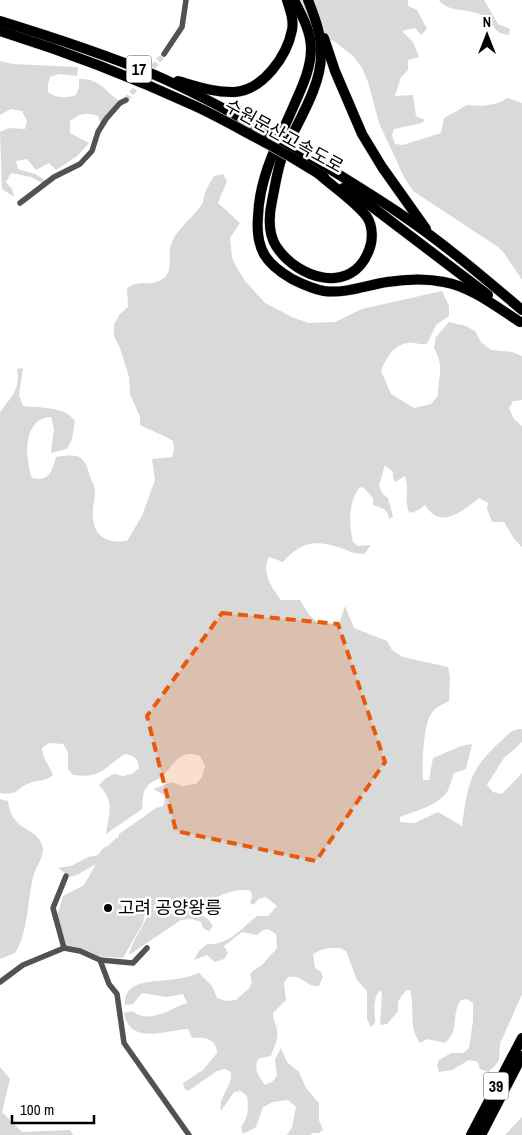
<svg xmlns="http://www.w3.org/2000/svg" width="522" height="1135" viewBox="0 0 522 1135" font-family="'Archivo Narrow','Noto Sans KR',sans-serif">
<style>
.green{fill:#d9d9d9}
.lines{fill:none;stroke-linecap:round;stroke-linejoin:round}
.street-tunnel{stroke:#d9d9d9;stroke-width:5.5;stroke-dasharray:5.5 3;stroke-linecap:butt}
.highway-casing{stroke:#dbdbdb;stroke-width:11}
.street{stroke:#525252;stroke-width:5.5}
.highway{stroke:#000;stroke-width:10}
.highway-bridge-casing{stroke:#dbdbdb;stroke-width:11;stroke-linecap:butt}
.highway-bridge{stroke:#000;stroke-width:10}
.marked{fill:#e8590c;fill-opacity:0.2;stroke:#e8590c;stroke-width:4;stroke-dasharray:10 6;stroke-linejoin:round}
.poi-dot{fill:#000;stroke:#fff;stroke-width:2}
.labels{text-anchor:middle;stroke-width:5;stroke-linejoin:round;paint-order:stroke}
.shield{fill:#fff;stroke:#4c4c4c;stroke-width:1}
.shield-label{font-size:16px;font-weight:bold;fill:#000}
.street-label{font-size:18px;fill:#000;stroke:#fff}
.poi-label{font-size:18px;fill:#000;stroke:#fff;text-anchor:start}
</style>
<rect width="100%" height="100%" fill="#fff"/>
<g class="green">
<path d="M299,0H408V6L417,10L427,29L421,35L415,28L402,31L413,42L419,57L408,60V70L401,77L395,96L413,95L416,116L425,120L422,123L394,129L392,135L395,144L403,145L441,133L444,118L467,105L483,106L498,103L508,98L522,103V280L504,253L498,247L413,191L404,177L379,123L368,82L362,68L354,57L334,41L313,35L311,20L305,15Z"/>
<path d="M439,0H484L498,24L510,29L509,35C492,33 496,25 485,17C476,11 464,11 454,9C449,8 444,5 440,2Z"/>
<path d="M0,61L13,64L78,67L77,76L59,74L50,77L48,84V92C57,99 66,98 76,95L79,88V79C99,78 104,90 118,100L101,125L98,116C86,112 80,113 70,121V133L89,143L77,156L56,170L49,163L36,170L27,159L16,161L18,169L35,174L46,181L42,183L31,177L11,173L6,182L12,189L14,197L2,189L0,132L9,128L25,129L27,121L22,111L11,109L0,115Z"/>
<path d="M223,174L227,181L218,203L240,223L230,238L232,258L238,270L245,281L265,303L294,318L309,323L335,322L362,309L442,291L449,306V316L436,325L427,344C421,345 413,342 407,343C392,346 386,359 381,371L391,394L414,408L431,404L438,396C438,376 445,368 434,348L436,337L449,322L466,326L475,331L481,342L491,350L512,352L522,356V400L513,401L509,408L514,419L522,426V547L514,539L504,522H492L487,509L488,503L479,498C468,507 447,525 433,514C430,512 427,508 425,505L419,510L410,513C403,502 410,489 405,476L395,482L393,478V472L385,465L379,485L382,493L388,498L393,516L389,519C389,510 381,507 373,505V498L363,487L359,488C348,504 349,524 353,542L358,546L371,545L364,554C355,554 349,551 341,548C316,539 300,542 283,562L269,557C261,572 272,588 281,600H300C310,618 319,630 340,621L345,606L354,628L387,641L392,650L403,657L448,667L450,676L449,701C441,705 434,708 430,716C423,729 422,766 423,780H429L433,758L461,746L472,744L466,769L454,773C452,778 450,787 447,792C437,806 415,811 400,817V822L415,823L438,812L462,826C468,786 468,771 500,742C507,736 511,728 522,729V742L504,758L487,785L493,792L502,794L522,773V994L500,1044L499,1060L494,1067L488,1072L480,1069L478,1062L469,1060L452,1070L439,1072L437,1065L439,1060L451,1053H463L469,1048L473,1021V1003L467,999L461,1000C450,1016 461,1029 445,1043L427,1039L420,1043C408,1027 415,1008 410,990H407L402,995L398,1002V1011L387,1024L380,1025L382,993L380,990C372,999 375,1012 375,1023L371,1027L367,1019V991L357,980L346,951L340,948H329L321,950L313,954L315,968L321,972L323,977L319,986C305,987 305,975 288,977L284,983L286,1000L273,1013C273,1020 276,1024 277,1030C279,1038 274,1048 271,1056L258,1059C254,1070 258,1076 265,1085L272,1082L277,1076L275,1059L281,1048L287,1062L299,1072L306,1088L319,1103V1120L323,1130L319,1133H312L311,1135H287L292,1127L296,1107L288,1100L273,1102L263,1107L256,1127L243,1134L241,1127C248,1119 249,1106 247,1096L241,1091L234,1092L221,1111C218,1101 226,1093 229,1084C231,1081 231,1076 231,1072L225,1069L217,1071L188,1091L184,1088L183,1083L203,1070L217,1053C217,1039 204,1036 192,1038L188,1029C166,1030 130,1046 124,1013L132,1011C150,1025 168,1009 187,1003L183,994L166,997L142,993L133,1004L125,1005C123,981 150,982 168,980C179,979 189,977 199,973L212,986L217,998L226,1001L236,1000L249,988L252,982L250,974L254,970L262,965L277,948L276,934L268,929L263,930L257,935L242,932L224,946L228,953L224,959L215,962L207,955L194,960L199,951L207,944C228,946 242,928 257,916H268L277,906L266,897L258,899L254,905L250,903L252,897L251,891C235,887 211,897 202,910L203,916L209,920L213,926L209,931L203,928L201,922L192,919L181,920L129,955C132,942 142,928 148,915L145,913L143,923L123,958L94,956L67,947L57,916L63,896L84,885L96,864L77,875L70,877L58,868L71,866L88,857L98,855L103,848L108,846L116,838H118L119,834L156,808L163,806L166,796L153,789L172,782L182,786L196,784L202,777L205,766L200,756C177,748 175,766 160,778C154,781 148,783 145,790C142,795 143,804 142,809L106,834C109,813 115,801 99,785L106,778L114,774L123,776L132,774L139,768C138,758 135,756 125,754C104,767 102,779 73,775L68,769V752L63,744L49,743L42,748C43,760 49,765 53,775C44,782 40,779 30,783C16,787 21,796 0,793V412C11,397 21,389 17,369L23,368L19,395L23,406C39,408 65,406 75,421L72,439L67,449L51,453L54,429L51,417C22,418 25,459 32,478C50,482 52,471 56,457C77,454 85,454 90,477C92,482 95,486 95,492C95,497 94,502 93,507C91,533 102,544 127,541L142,516L155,480L152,459L172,457L174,449L173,441C162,434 151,431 140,425V417L130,394L129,377L120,348L114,336V324L120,314L128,307L127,288C140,279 149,287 161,280C175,272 167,257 171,245C176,229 193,218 202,204C204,201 203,197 205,193C207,187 211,181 214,176Z"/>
<path d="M0,799L8,801C12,833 36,826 42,845C46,855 37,864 34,874C27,898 29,932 15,953L0,959Z"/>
<path d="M0,1067L10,1079L2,1112L22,1132L70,1130L73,1135H0Z"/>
<path d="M522,1117V1135H505Z"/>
</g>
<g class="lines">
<path class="street-tunnel" d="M126,100L164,54"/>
<g class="highway-casing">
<g id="highway">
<path d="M294,0C302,16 311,31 311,49C311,68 302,87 295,103C279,140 259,177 258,217C257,229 258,243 264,254C270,265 282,273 292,279C302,284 313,289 324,291C345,294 367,285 387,282C406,279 425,278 444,282C470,286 498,308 520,322"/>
<path d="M308,0C315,18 322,36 321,55C321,89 295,125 282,157C277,171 275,187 272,201C269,215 268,233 276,246C297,279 352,296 369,250C373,241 373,226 367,217C357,203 332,186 319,174"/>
<path d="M0,21C52,37 104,54 155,75C194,92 233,113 270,134"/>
<path d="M0,31C67,52 132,77 195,106C219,117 243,131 266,143"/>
<path d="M324,38L335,71L362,134L382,167L426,229"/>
<path d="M178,81C196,86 215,93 235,92C263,90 287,56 292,30C294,19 290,10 287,0"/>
<path d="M295,148C330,169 365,190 399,213C442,242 482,276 522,310"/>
<path d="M291,157L324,177"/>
<path d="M343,188L367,203L488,295"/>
<path d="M471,1135L522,1038"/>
<path d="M481,1135L522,1056"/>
</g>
</g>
<g class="street">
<path d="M164,54L182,27L186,0"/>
<path d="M20,203L54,177L80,164L92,151L98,132L106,119L120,103L126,100"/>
<path d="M64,948L53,908L66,876"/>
<path d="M100,960L133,963L147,948"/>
<path d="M0,982L23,965L64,948L80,951L100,960L109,984L117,994L124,1043L189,1135"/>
</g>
<use href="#highway" class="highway"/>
<g class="highway-bridge-casing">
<g id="highway-bridge">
<path d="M270,134L295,148"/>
<path d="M266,143L291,157"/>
</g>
</g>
<use href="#highway-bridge" class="highway-bridge"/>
</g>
<path class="marked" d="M222,613L338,624L385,762L316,861L176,831L147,716Z"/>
<circle class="poi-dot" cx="108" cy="908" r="5"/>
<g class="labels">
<g class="shield">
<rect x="126.5" y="55.5" width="25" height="27" rx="4"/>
<rect x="483.5" y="1072.5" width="25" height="27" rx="4"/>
</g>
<g class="shield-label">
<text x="139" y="75">17</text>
<text x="496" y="1092">39</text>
</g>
<g class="street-label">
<text transform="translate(284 136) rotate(29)" y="6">수원문산고속도로</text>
</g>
<g class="poi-label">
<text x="118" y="914">고려 공양왕릉</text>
</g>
</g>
<g transform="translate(487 35)" stroke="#ffffff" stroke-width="4" paint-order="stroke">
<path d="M0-4L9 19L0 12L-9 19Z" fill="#000000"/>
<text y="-8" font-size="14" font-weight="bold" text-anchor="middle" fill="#000000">N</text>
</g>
<path d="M12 1115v8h82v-8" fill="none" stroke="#000000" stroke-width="2.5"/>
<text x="20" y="1115" font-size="15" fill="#000000" stroke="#ffffff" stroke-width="4" paint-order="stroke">100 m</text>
</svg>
